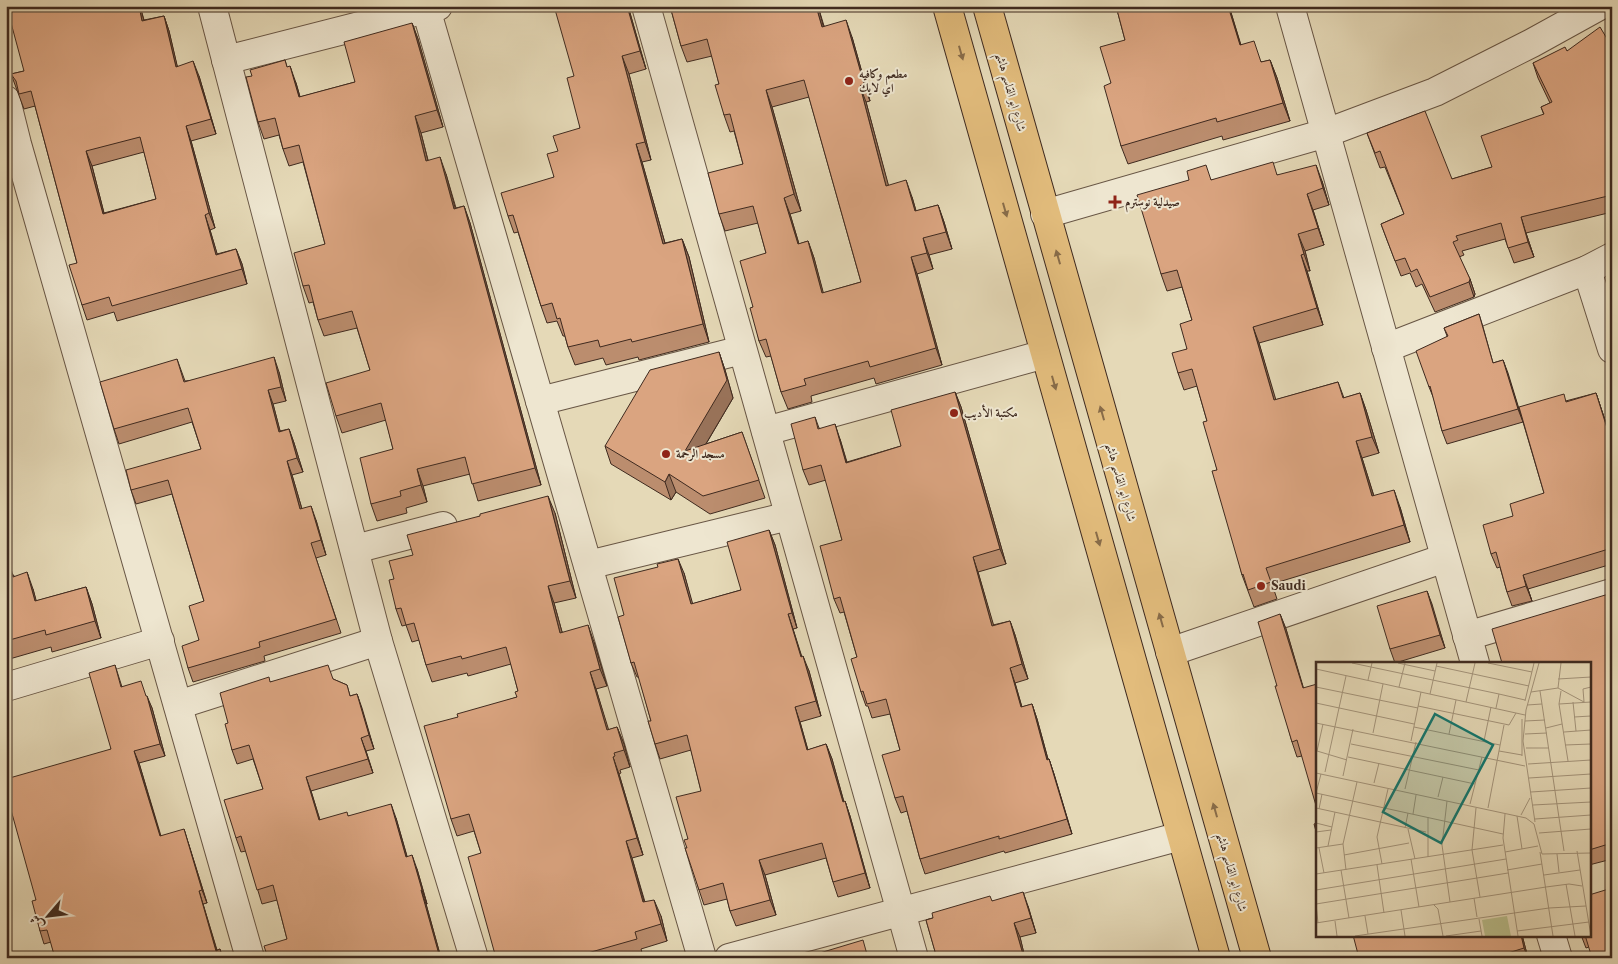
<svg xmlns="http://www.w3.org/2000/svg" width="1618" height="964" viewBox="0 0 1618 964" font-family="'Libre Caslon Text',Amiri,serif">
<style>
.lines{fill:none;stroke-linecap:round;stroke-linejoin:round}
.minor-casing{stroke:#685645;stroke-width:30}
.primary-casing{stroke:#3f2a1f;stroke-width:30}
.minor{stroke:#eee6d0;stroke-width:28}
.primary{stroke:#e2bc7c;stroke-width:28}
.wall{fill:#bb8d6e;stroke:#3f2a1f;fill-rule:evenodd}
.shaded-wall{fill:#99735a;stroke:#3f2a1f}
.building{fill:#daa480;stroke:#3f2a1f;fill-rule:evenodd}
.oneway{fill:#886c49}
.poi-dot{fill:#8f2418;stroke:#eee6d0;stroke-width:2}
.labels{text-anchor:middle;stroke-width:4;stroke-linejoin:round;paint-order:stroke}
.poi-label{font-size:12px;font-weight:bold;fill:#3f2a1f;stroke:#eee6d0;text-anchor:start}
.street-label{font-size:12px;fill:#3f2a1f;stroke:#eee6d0}
.inset-road{fill:none;stroke:#a3937a;stroke-width:1}
.view{fill:#0f766e;fill-opacity:0.15;stroke:#0f766e;stroke-width:2.5}
.inset-edge{fill:none;stroke:#3f2a1f;stroke-width:2.5}
</style>
<rect width="100%" height="100%" fill="#e5d9b7"/>
<filter id="stains"><feTurbulence type="fractalNoise" baseFrequency=".004" numOctaves="4"/><feColorMatrix values="0 0 0 0 .2 0 0 0 0 .09 0 0 0 0 .02 0 0 0 .5 -.17"/></filter>
<radialGradient id="worn" r=".72"><stop offset=".6" stop-color="#630" stop-opacity="0"/><stop offset="1" stop-color="#630" stop-opacity=".3"/></radialGradient>
<g class="lines">
<g class="minor-casing">
<g id="minor">
<path d="M212,6L378,641L474,958"/>
<path d="M646,6L914,958"/>
<path d="M1290,6L1475,663"/>
<path d="M426,9L702,958"/>
<path d="M226,60L438,6"/>
<path d="M6,100L17,144L250,958"/>
<path d="M1045,214L1326,133L1435,92L1532,43L1599,6"/>
<path d="M1587,270L1612,349"/>
<path d="M1386,348L1587,270L1612,257"/>
<path d="M540,401L742,350"/>
<path d="M766,431L1045,354"/>
<path d="M355,549L443,526"/>
<path d="M588,565L789,516"/>
<path d="M1467,636L1612,593"/>
<path d="M1170,652L1445,558"/>
<path d="M6,687L160,641"/>
<path d="M178,705L378,641"/>
<path d="M1551,935L1558,958"/>
<path d="M729,958L1181,836"/>
</g>
</g>
<g class="primary-casing">
<g id="primary">
<path d="M947,6L1216,958"/>
<path d="M987,6L1257,958"/>
</g>
</g>
<use href="#minor" class="minor"/>
<use href="#primary" class="primary"/>
</g>
<g class="wall">
<path d="M140,6L144,20L164,16L169,31L177,66L199,76L216,134L191,141L215,228L210,230L217,254L236,249L242,264L247,284L117,321L114,312L87,320L82,305L77,263L35,106L24,109L11,74L24,71ZM144,152L156,199L104,213L92,166Z"/>
<path d="M628,6L646,69L629,74L651,160L642,162L665,243L682,239L689,257L709,342L639,360L638,357L606,365L603,358L575,365L568,347L565,336H563L557,321L547,323L541,306L518,232L514,233L508,216L554,177L558,151L580,128L574,76Z"/>
<path d="M670,6H818L824,26L852,37L870,101L866,102L888,185L912,197L916,211L938,205L944,222L952,249L929,255L933,269L917,274L942,365L876,384L874,378L811,396L812,402L788,409L781,392L771,356L766,357L759,341L753,307L766,253L758,223L725,231L719,214L743,164L734,131L730,132L724,115L719,84L712,56L687,62L681,46ZM809,97L861,282L823,293L814,258L808,241L799,244L790,214L801,211L772,107Z"/>
<path d="M1116,6H1229L1241,45L1262,62L1270,60L1277,78L1290,121L1223,140L1222,136L1128,164L1121,146L1111,83L1125,40Z"/>
<path d="M412,23L418,39L443,127L421,133L428,160L446,174L456,208L464,206L470,223L541,485L478,501L470,474L423,486L427,502L406,508L407,513L377,521L371,504L393,449L386,420L342,433L336,416L370,370L357,328L324,336L318,320L313,302L309,303L303,286L325,244L303,162L289,166L283,149L279,135L264,139L258,122L252,76L285,60L287,67L296,83L300,97L355,82Z"/>
<path d="M1612,47V212L1526,233L1534,257L1514,263L1505,239L1462,251L1464,255L1459,257L1470,279L1475,294L1474,297L1435,312L1422,284L1416,287L1410,273L1401,276L1387,240L1381,224L1404,214L1385,167L1380,168L1367,133L1452,179L1492,167L1544,115L1541,107L1550,103L1538,78L1533,63L1567,51Z"/>
<path d="M1278,175L1322,181L1329,205L1313,210L1324,245L1305,251L1310,271H1307L1323,325L1259,343L1275,400L1338,382L1344,398L1360,393L1366,410L1379,453L1362,458L1374,496L1400,507L1410,542L1272,584L1277,599L1254,607L1242,575L1217,470L1207,421L1197,386L1184,390L1178,373L1187,349L1192,320L1182,287L1167,291L1161,274L1189,180H1211Z"/>
<path d="M6,184L10,199L6,200Z"/>
<path d="M1479,314L1483,327L1493,363L1503,360L1520,413L1596,393L1612,441V564L1528,589L1532,601L1512,606L1507,592L1500,567L1497,568L1491,554L1513,516L1544,493L1523,422L1447,444L1442,431L1434,399L1429,387L1447,336L1444,328Z"/>
<path d="M719,352L725,370L733,398L706,444L742,432L765,498L710,514L676,492L671,500L611,464L605,446Z"/>
<path d="M177,359L185,381L279,372L286,401L273,404L280,431L289,429L294,443L303,472L292,475L302,509L316,520L326,555L316,558L341,633L264,656L265,661L193,682L188,668L199,640L204,601L172,494L136,504L131,490L201,449L192,422L119,444L114,429Z"/>
<path d="M955,392L961,407L1006,564L978,572L993,625L1010,621L1015,635L1028,679L1015,683L1022,707L1032,704L1037,719L1048,759H1049L1054,774L1072,834L1005,853L1004,851L925,874L920,859L907,811L901,813L895,798L900,750L890,714L872,718L868,706H866L861,692L857,657L844,612L840,613L834,599L842,540L826,480L809,485L803,470L815,417L819,428L840,439L847,462L901,446Z"/>
<path d="M555,513L576,598L554,603L562,632L594,642L607,686L596,689L608,730L617,727L624,744L630,767L620,770L621,773L619,774L643,855L632,858L645,902L661,916L667,941L641,949L643,956L636,958H496L481,853L474,831L457,836L451,819L458,717L517,697L518,691L511,664L468,676L467,673L432,682L426,665L419,640L412,642L406,625L402,626L396,609L394,579L413,555L480,516Z"/>
<path d="M769,530L775,545L797,628L793,629L802,657L809,671L821,716L800,722L808,750L826,744L832,759L844,802L845,801L850,816L870,888L838,897L833,882L826,858L765,875L776,915L736,926L730,911L727,899L704,905L699,890L687,848L688,839L701,791L691,750L660,759L655,744L651,721L639,677H637L631,663L624,615L684,573L692,604L741,590Z"/>
<path d="M6,565L14,576L33,589L36,601L86,587L92,604L101,638L52,652L51,647L6,660Z"/>
<path d="M1427,591L1445,648L1395,663L1390,649Z"/>
<path d="M1612,593V859L1589,865V663Z"/>
<path d="M1280,614L1286,629L1303,688L1302,756L1297,757L1292,742L1277,686Z"/>
<path d="M115,665L122,687L146,696L152,708L165,756L139,763L161,836L188,842L207,903L203,904L217,950L220,949L223,958H55L51,942L44,944L40,931L36,900L111,749Z"/>
<path d="M333,679L347,685L350,696L357,694L374,749L366,751L373,773L311,791L320,820L348,816L396,818L407,856L417,869L427,904H426L441,958H268L287,939L277,900L262,904L246,851L241,852L236,838L263,789L253,759L237,764L232,750L228,723L270,682Z"/>
<path d="M992,901L1028,906L1036,933L1020,937L1025,958H937L926,920Z"/>
<path d="M1522,935L1528,958H1359Z"/>
<path d="M1581,935H1589V947L1586,948Z"/>
</g>
<g class="shaded-wall">
<path d="M139,6H140L148,36L142,21Z"/>
<path d="M627,6H628L646,69L640,51Z"/>
<path d="M816,6H818L828,44L822,27Z"/>
<path d="M1228,6H1229L1246,63L1240,45Z"/>
<path d="M164,16L169,31L181,82L176,67Z"/>
<path d="M846,20L852,37L870,101L864,84Z"/>
<path d="M412,23L418,39L443,127L437,110Z"/>
<path d="M622,56L629,74L651,160L645,142Z"/>
<path d="M1270,60L1277,78L1290,121L1283,103Z"/>
<path d="M193,61L199,76L216,134L211,119Z"/>
<path d="M290,66L296,83L305,114L299,97Z"/>
<path d="M860,86L866,102L893,202L886,186Z"/>
<path d="M766,90L772,107L801,211L794,194Z"/>
<path d="M415,116L421,133L432,177L426,161Z"/>
<path d="M186,126L191,141L215,228L209,213Z"/>
<path d="M636,144L642,162L670,261L663,244Z"/>
<path d="M86,151L92,166L108,229L103,214Z"/>
<path d="M440,157L446,174L460,226L454,209Z"/>
<path d="M1316,165L1322,181L1329,205L1323,188Z"/>
<path d="M906,180L912,197L921,228L915,211Z"/>
<path d="M6,184L10,199L6,189Z"/>
<path d="M1307,194L1313,210L1324,245L1318,228Z"/>
<path d="M784,198L790,214L804,261L798,244Z"/>
<path d="M938,205L944,222L952,249L946,232Z"/>
<path d="M464,206L470,223L541,485L535,468Z"/>
<path d="M205,215L210,230L222,270L216,255Z"/>
<path d="M1521,217L1526,233L1534,257L1528,242Z"/>
<path d="M1298,234L1305,251L1310,271L1304,254Z"/>
<path d="M923,238L929,255L933,269L927,253Z"/>
<path d="M682,239L689,257L709,342L703,324Z"/>
<path d="M808,241L814,258L828,310L822,293Z"/>
<path d="M236,249L242,264L247,284L242,269Z"/>
<path d="M1301,255L1307,271L1323,325L1317,308Z"/>
<path d="M911,257L917,274L942,365L936,348Z"/>
<path d="M1470,279L1475,294L1474,297L1469,282Z"/>
<path d="M1253,327L1259,343L1281,417L1274,400Z"/>
<path d="M719,352L725,370L733,398L691,469L685,451Z"/>
<path d="M274,357L279,372L286,401L281,387Z"/>
<path d="M1503,360L1508,373L1523,422L1518,409Z"/>
<path d="M268,390L273,404L284,446L279,432Z"/>
<path d="M955,392L961,407L1006,564L1000,549Z"/>
<path d="M1360,393L1366,410L1379,453L1372,437Z"/>
<path d="M1596,393L1612,441V444Z"/>
<path d="M835,424L840,439L851,478L846,463Z"/>
<path d="M289,429L294,443L303,472L297,458Z"/>
<path d="M1356,441L1362,458L1379,513L1372,496Z"/>
<path d="M287,461L292,475L306,523L300,509Z"/>
<path d="M417,469L423,486L427,502L421,485Z"/>
<path d="M669,474L676,492L671,500L665,482Z"/>
<path d="M1394,490L1400,507L1410,542L1404,525Z"/>
<path d="M548,496L555,513L576,598L570,581Z"/>
<path d="M311,506L316,520L326,555L321,540Z"/>
<path d="M769,530L775,545L797,628L792,613Z"/>
<path d="M973,557L978,572L998,640L992,626Z"/>
<path d="M678,559L684,573L697,619L691,604Z"/>
<path d="M27,572L33,589L41,618L35,601Z"/>
<path d="M1523,575L1528,589L1532,601L1526,586Z"/>
<path d="M548,586L554,603L567,650L560,633Z"/>
<path d="M86,587L92,604L101,638L95,621Z"/>
<path d="M1427,591L1432,604L1445,648L1440,635Z"/>
<path d="M788,614L793,629L806,672L801,657Z"/>
<path d="M1280,614L1286,629L1308,703L1303,688Z"/>
<path d="M1010,621L1015,635L1028,679L1022,664Z"/>
<path d="M588,625L594,642L607,686L600,669Z"/>
<path d="M803,656L809,671L821,716L816,701Z"/>
<path d="M1010,668L1015,683L1026,722L1021,707Z"/>
<path d="M590,672L596,689L614,747L607,730Z"/>
<path d="M357,694L362,708L374,749L369,735Z"/>
<path d="M147,696L152,708L165,756L160,744Z"/>
<path d="M1032,704L1037,719L1052,774L1047,760Z"/>
<path d="M795,707L800,722L812,765L807,750Z"/>
<path d="M617,727L624,744L630,767L624,750Z"/>
<path d="M361,738L366,751L373,773L368,759Z"/>
<path d="M826,744L832,759L848,817L843,802Z"/>
<path d="M134,751L139,763L164,849L160,836Z"/>
<path d="M613,757L619,774L643,855L637,838Z"/>
<path d="M1049,759L1054,774L1072,834L1067,819Z"/>
<path d="M306,777L311,791L324,834L319,820Z"/>
<path d="M845,801L850,816L870,888L865,873Z"/>
<path d="M391,804L396,818L411,871L406,857Z"/>
<path d="M184,829L188,842L207,903L202,890Z"/>
<path d="M626,841L632,858L649,919L643,902Z"/>
<path d="M412,855L417,869L427,904L422,890Z"/>
<path d="M759,860L765,875L776,915L770,900Z"/>
<path d="M421,890L426,904L441,958H440Z"/>
<path d="M199,891L203,904L219,958L216,951Z"/>
<path d="M1023,892L1028,906L1036,933L1031,918Z"/>
<path d="M654,900L661,916L667,941L661,924Z"/>
<path d="M1014,923L1020,937L1025,958H1024Z"/>
<path d="M1521,935H1522L1528,958L1524,948Z"/>
</g>
<g class="building">
<path d="M13,6H139L142,21L164,16L176,67L193,61L211,119L186,126L209,213L205,215L216,255L236,249L242,269L112,306L109,297L82,305L69,265L77,263L31,91L19,94L16,81L11,74L24,71L7,8ZM140,137L156,199L103,214L86,151Z"/>
<path d="M554,6H627L640,51L622,56L645,142L636,144L663,244L682,239L703,324L632,342L631,339L600,347L598,340L568,347L560,318L557,319L552,303L541,306L513,215L508,216L501,193L554,177L547,154L558,151L553,136L580,128L567,78L574,76Z"/>
<path d="M670,6H816L822,27L846,20L864,84L860,86L886,186L906,180L915,211L938,205L946,232L923,238L927,253L911,257L936,348L870,367L868,361L804,379L806,385L781,392L766,339L759,341L750,308L753,307L740,261L766,253L753,206L719,214L708,173L743,164L730,114L724,115L715,85L719,84L707,39L681,46ZM804,80L861,282L822,293L808,241L798,244L784,198L794,194L766,90Z"/>
<path d="M1116,6H1228L1240,45L1254,41L1261,62L1270,60L1283,103L1217,122L1216,118L1121,146L1104,86L1111,83L1100,47L1125,40Z"/>
<path d="M412,23L437,110L415,116L426,161L440,157L454,209L464,206L535,468L472,484L465,457L417,469L421,485L400,491L401,496L371,504L360,458L393,449L381,403L336,416L326,383L370,370L352,311L318,320L309,285L303,286L294,253L325,244L299,145L283,149L275,118L258,122L246,77L252,76L250,70L285,60L287,67L290,66L299,97L355,82L344,42Z"/>
<path d="M1600,27L1612,47V195L1521,217L1528,242L1508,248L1501,223L1456,236L1458,240L1453,242L1470,279L1469,282L1430,297L1417,269L1411,272L1405,258L1395,261L1381,224L1404,214L1380,151L1375,153L1367,133L1425,111L1452,179L1492,167L1481,136L1544,114L1541,107L1552,102L1533,63L1565,47L1567,51Z"/>
<path d="M1273,162L1277,175L1316,165L1323,188L1307,194L1318,228L1298,234L1304,254L1301,255L1317,308L1253,327L1274,400L1338,382L1343,398L1360,393L1372,437L1356,441L1372,496L1394,490L1404,525L1266,568L1271,582L1248,590L1243,574L1242,575L1212,471L1217,470L1203,422L1207,421L1192,369L1178,373L1172,353L1187,349L1180,324L1192,320L1177,270L1161,274L1137,195L1189,180L1187,171L1206,165L1211,180Z"/>
<path d="M1479,314L1493,363L1503,360L1518,409L1442,431L1430,386L1429,387L1416,351L1448,336L1444,328Z"/>
<path d="M719,352L727,380L685,451L742,432L759,480L703,496L669,474L665,482L605,446L650,370Z"/>
<path d="M274,357L281,387L268,390L279,432L289,429L297,458L287,461L300,509L311,506L321,540L311,543L336,619L259,642L260,647L188,668L182,646L199,640L189,606L204,601L168,480L131,490L126,470L201,449L188,408L114,429L100,382L177,359L184,382Z"/>
<path d="M955,392L1000,549L973,557L992,626L1010,621L1022,664L1010,668L1021,707L1032,704L1047,760L1049,759L1067,819L999,839V836L920,859L903,796L895,798L882,755L900,750L886,699L867,704L863,691L861,692L851,659L857,657L840,597L834,599L820,546L842,540L821,465L803,470L791,424L815,417L818,429L835,424L846,463L901,446L891,410Z"/>
<path d="M1596,393L1612,444V548L1523,575L1526,586L1507,592L1496,552L1491,554L1483,525L1513,516L1510,504L1544,493L1519,407L1564,394L1566,402Z"/>
<path d="M548,496L570,581L548,586L560,633L588,625L600,669L590,672L607,730L617,727L624,750L614,753L615,756L613,757L637,838L626,841L643,902L654,900L661,924L635,932L637,939L570,958H496L468,857L481,853L469,814L451,819L424,726L458,717L457,714L517,697L515,692L518,691L506,647L462,659L461,656L426,665L414,623L406,625L401,608L396,609L389,580L394,579L389,561L413,555L407,535L480,516V514Z"/>
<path d="M769,530L792,613L788,614L801,657L803,656L816,701L795,707L807,750L826,744L843,802L845,801L865,873L833,882L822,843L759,860L770,900L730,911L723,883L699,890L685,848H687L684,840L688,839L676,797L701,791L687,735L655,744L648,721H651L634,662L631,663L618,617L624,615L614,578L658,567L657,564L678,559L691,604L741,590L727,542Z"/>
<path d="M10,564L13,577L27,572L35,601L86,587L95,621L46,635L45,630L6,641V565Z"/>
<path d="M1427,591L1440,635L1390,649L1377,606Z"/>
<path d="M1612,593V843L1589,850V663H1502L1492,629Z"/>
<path d="M1280,614L1303,688L1317,684V809L1297,740L1292,742L1275,686H1277L1258,622Z"/>
<path d="M115,665L121,687L141,681L146,696H147L160,744L134,751L160,836L184,829L202,890L199,891L216,951L220,949L222,958H55L47,930L40,931L32,901L36,900L6,792V779L111,749L89,673Z"/>
<path d="M328,665L333,679L347,685L350,696L357,694L369,735L361,738L368,759L306,777L319,820L347,812L348,816L391,804L406,857L412,855L422,890H421L440,958H268L264,946L287,939L273,885L257,890L241,836L236,838L224,800L263,789L249,745L232,750L225,724L228,723L220,693L269,677L270,682Z"/>
<path d="M1317,823V835L1314,824Z"/>
<path d="M1612,888V958H1592L1585,935H1589V895Z"/>
<path d="M1023,892L1031,918L1014,923L1024,958H940L939,954L936,955L926,920L933,918L932,913L990,896L992,901Z"/>
<path d="M1353,935H1521L1524,948L1492,958H1359Z"/>
<path d="M863,940L868,958H803Z"/>
</g>
<defs><path id="oneway-solid" d="M-6-.8H1V-3.2L6.5 0L1 3.2V.8H-6Z" transform="scale(1.25)"/></defs>
<g class="oneway">
<use href="#oneway-solid" transform="translate(961 53) rotate(74)"/>
<use href="#oneway-solid" transform="translate(1005 210) rotate(74)"/>
<use href="#oneway-solid" transform="translate(1058 257) rotate(-106)"/>
<use href="#oneway-solid" transform="translate(1054 383) rotate(74)"/>
<use href="#oneway-solid" transform="translate(1102 413) rotate(-106)"/>
<use href="#oneway-solid" transform="translate(1098 539) rotate(74)"/>
<use href="#oneway-solid" transform="translate(1161 620) rotate(-106)"/>
<use href="#oneway-solid" transform="translate(1215 810) rotate(-106)"/>
</g>
<g class="poi-dot">
<circle cx="849" cy="81" r="5"/>
<path d="M1112.5 194.5h5v5h5v5h-5v5h-5v-5h-5v-5h5z"/>
<circle cx="954" cy="413" r="5"/>
<circle cx="666" cy="454" r="5"/>
<circle cx="1261" cy="586" r="5"/>
</g>
<g class="labels">
<g class="poi-label">
<text x="859" y="78">مطعم وكافيه<tspan x="859" dy="14">اي لايك</tspan></text>
<text x="1125" y="206">صيدلية نوسترم</text>
<text x="964" y="417">مكتبة الأديب</text>
<text x="676" y="458">مسجد الرحمة</text>
<text x="1271" y="590">Saudi</text>
</g>
<g class="street-label">
<text transform="translate(1011 92) rotate(74)" y="4">شارع ابو القاسم هاشم</text>
<text transform="translate(1121 482) rotate(74)" y="4">شارع ابو القاسم هاشم</text>
<text transform="translate(1232 872) rotate(74)" y="4">شارع ابو القاسم هاشم</text>
</g>
</g>
<g transform="translate(1316 662)">
<rect width="275" height="275" fill="#e5d9b7"/>
<path d="M191,254L195,274H169L166,258Z" fill="#b9be8b"/>
<path class="inset-road" d="M36,1L183,32M82,1L119,9M172,1L216,10M120,4L213,24M0,7L209,53M242,17L275,15M52,18L56,1M0,25L102,46M83,25L89,1M242,26L245,1M224,29L248,189M245,29L243,42L252,99M215,30L242,26L268,40L267,27L275,25M114,32L121,1M209,39L218,1M150,40L159,1M257,40L260,69M0,41L98,62M243,42L275,40M211,43L226,42M102,44L193,63L200,51M180,46L183,32L209,38M258,55L275,54M206,57V94M209,59L229,58M0,61L209,104M7,62L1,89L31,98M98,65L184,83M230,66L246,62M248,70L275,68M57,71L67,22M133,72L140,38M209,72L231,71M95,79L105,30M168,79L175,45M35,82L163,108M249,83L275,82M210,86H233M183,89L206,93M32,95L159,122M212,102L275,98M9,110L30,14M0,111L210,156L218,162L226,192L275,191M27,114L37,67M213,116L275,112M58,121L63,101M89,127L100,80M215,130L275,126M0,131L187,172M0,131L5,112M122,135L127,115M131,139L126,183L134,240M154,142L166,95M217,143L275,140M0,146L110,170M160,146L156,188L164,235M172,146L188,63M3,147L6,132M97,152L100,133M189,152L187,176L202,274M205,153L214,136M201,154L206,187M112,155V195M219,157L275,153M219,160L207,79L210,48L223,1M0,161L16,165M89,166L92,151M92,167L99,197M0,170L15,168M223,171L275,167M12,184L19,150M0,186L27,182M3,186L8,211M261,189L275,274M189,190L222,184M224,190L237,274M241,192L243,210M28,193L93,181M95,197L103,245M66,202L61,175L72,127M61,203L68,251M25,208L33,256M30,208L27,182L41,120M191,208L226,202M0,212L187,183M228,213L264,208M250,222L259,274M0,228L190,197M158,236L161,255M0,242L192,211M0,242L2,261M118,243L122,247L127,274M85,248L89,274M49,254L52,272M163,257L166,274M19,259L21,274M0,261L230,225L253,222L266,224M201,269L273,260M39,274L233,246L270,244M130,274L165,269"/>
<path class="view" d="M119,52L177,83L125,181L67,150Z"/>
<rect width="275" height="275" class="inset-edge"/>
</g>
<rect width="1618" height="964" fill="none" stroke="#e5d9b7" stroke-width="25"/>
<rect x="8" y="8" width="1603" height="949" fill="none" stroke="#3f2a1f" stroke-width="2.5"/>
<rect x="12" y="12" width="1593" height="939" fill="none" stroke="#3f2a1f"/>
<g transform="translate(48 916) rotate(242)" stroke="#eee6d0" stroke-width="4" paint-order="stroke">
<path d="M0-4L9 19L0 12L-9 19Z" fill="#3f2a1f"/>
<text y="-8" font-size="14" font-weight="bold" text-anchor="middle" fill="#3f2a1f">ش</text>
</g>
<rect width="100%" height="100%" filter="url(#stains)"/>
<rect width="100%" height="100%" fill="url(#worn)"/>
</svg>
